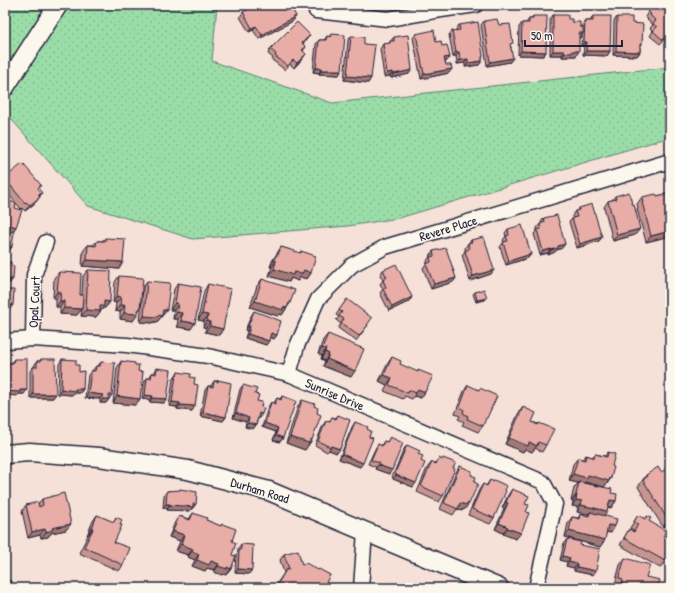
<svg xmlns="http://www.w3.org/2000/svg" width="675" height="593" viewBox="0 0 675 593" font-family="'Patrick Hand',sans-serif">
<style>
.grass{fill:url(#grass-dots);stroke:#5e8072}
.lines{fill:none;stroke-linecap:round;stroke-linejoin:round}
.minor-casing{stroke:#22223b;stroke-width:17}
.major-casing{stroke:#22223b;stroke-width:21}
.minor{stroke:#fbf7ec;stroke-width:14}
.major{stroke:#fbf7ec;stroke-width:18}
.wall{fill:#c7958f;stroke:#22223b}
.shaded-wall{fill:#a27974;stroke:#22223b}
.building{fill:#e7ada6;stroke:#22223b}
.labels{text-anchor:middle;stroke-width:3;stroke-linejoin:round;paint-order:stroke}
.street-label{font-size:13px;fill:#22223b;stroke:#fbf7ec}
</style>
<defs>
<pattern id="grass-dots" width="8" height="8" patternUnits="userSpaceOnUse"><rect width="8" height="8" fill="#9bdda8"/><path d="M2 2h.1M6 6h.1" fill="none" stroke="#85bd92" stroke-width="1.8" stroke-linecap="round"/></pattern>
</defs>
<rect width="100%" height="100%" fill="#f5e1d7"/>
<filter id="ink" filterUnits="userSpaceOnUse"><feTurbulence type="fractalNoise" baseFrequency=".025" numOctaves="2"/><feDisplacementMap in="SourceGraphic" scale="8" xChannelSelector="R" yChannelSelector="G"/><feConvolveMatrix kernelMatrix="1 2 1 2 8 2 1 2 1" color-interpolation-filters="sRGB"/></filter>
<g filter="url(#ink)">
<path class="grass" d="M5,5H217L212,61L332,103L670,67V137L399,218L348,226L193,239L88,206L5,112Z"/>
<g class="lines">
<g class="minor-casing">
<g id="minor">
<path d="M318,5L316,11L388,19L441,10L476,5"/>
<path d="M33,339L34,275L46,242"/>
<path d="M5,341L33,339L127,345L208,356L289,374L543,482L555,504L536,588"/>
<path d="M289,374L297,346L318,299L352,265L385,247L670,161"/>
<path d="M361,588L365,531"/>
</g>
</g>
<g class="major-casing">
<g id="major">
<path d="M5,87L58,5"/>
<path d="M5,454L29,452L99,457L188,470L269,491L499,588"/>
</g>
</g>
<use href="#minor" class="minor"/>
<use href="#major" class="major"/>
</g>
<g class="wall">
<path d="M277,6L296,16L293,21L259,39L253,30L249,32L240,17L243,12Z"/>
<path d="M670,8V46L663,41L660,44L650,36L653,31L650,28L653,25L647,20L648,19L645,17L648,12Z"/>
<path d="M553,15L568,19L580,27H582V25L585,21H590L593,16L610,51L607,56L583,55L584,46H581L582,34L579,38L576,56H570L569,57H562V55H550V19Z"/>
<path d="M533,16L546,52L543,56L518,55L519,27L522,23H526L529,19H531Z"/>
<path d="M617,17L632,23L642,44L640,48V52L637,56L613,55L614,21Z"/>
<path d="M484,21L499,25L511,47L510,62L487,66L481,25Z"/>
<path d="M459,25L483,56L482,58V61L479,65L465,67V63L457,64L456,56H453L449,35L452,31H457L456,29Z"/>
<path d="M331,34L339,75L319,74V73L313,72L316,44L319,40H324L327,36L329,37Z"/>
<path d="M416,34L436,42L442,46L447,61L445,62L449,73L421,79L413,38Z"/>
<path d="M310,35L303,44L306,47L303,51V58L294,68L290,64L285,70L272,60L273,58L268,54L270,49Z"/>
<path d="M351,36L371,78L368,83L344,80L348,40Z"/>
<path d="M394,37L409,74L391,78L390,76L384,77L380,49L383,44H388Z"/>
<path d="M6,177L41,185L38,189L40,197L35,203L25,211L22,208L21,209L5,190V178Z"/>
<path d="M670,193V236L646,242L637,209L638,207L637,204L642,197L657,196Z"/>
<path d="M615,196L635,235L613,241L604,207L608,201L612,200Z"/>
<path d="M579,208L602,237L599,241L577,248L569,222L573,218L572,216L575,211H577Z"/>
<path d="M544,218L562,248L557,250L555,252L548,255V253L540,255L534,234L537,230V228L540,224L542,223L541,222Z"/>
<path d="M508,229L531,254L528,258L506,265L500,247L504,242L503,240L506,236L505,233Z"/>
<path d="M105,238L123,262L119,269L82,266L83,251L88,245H93L97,241H102Z"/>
<path d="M471,240L491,274L470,281L462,255L465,251V248L468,243H469Z"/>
<path d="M281,247L300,253L301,251L311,273L307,279L300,277L298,281L291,278L289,282L269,276L272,267H270L272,261Z"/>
<path d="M433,251L456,278L453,282L431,289L423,268L426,264L427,263V261Z"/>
<path d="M88,270L110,302L105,308H103L96,317L81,316L82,307L77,315L60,314V307H56V299L53,298L54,278L59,272L80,295H82L83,276Z"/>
<path d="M383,270L410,301L389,311L380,293L383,289L380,284L383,280L380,275Z"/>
<path d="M119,276L138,312L133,321L120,319V312L115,311L116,303L113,302L115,282Z"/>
<path d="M262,279L290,303L282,315L280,314L278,316L250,307L257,286Z"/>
<path d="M147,281L167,310L157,322H154L153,323L140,322L143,287Z"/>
<path d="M178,283L191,329L177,327L178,319H173L174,310H170L174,289Z"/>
<path d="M208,284L223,329L219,335L205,332L206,328L203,327L204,321L198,320L204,291Z"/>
<path d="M475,292L485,300L476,302L473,294Z"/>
<path d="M347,299L368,325L356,341L338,328L341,324L336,320L339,317L336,315Z"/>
<path d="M254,311L277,335L274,339L270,337L266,345L245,338L247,331L245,330L251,316Z"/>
<path d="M328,334L351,377L323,366L325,361L321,359L322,356L318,354L323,340Z"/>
<path d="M392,357L400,364L425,392L421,398L414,396L412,399L405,396L403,399L384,391L387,385L379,381L388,363Z"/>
<path d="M14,359L24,394H18L17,396L5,369V367L8,363H11Z"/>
<path d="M41,359L53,398H30V371L33,367H34V366L37,361H40Z"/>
<path d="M62,359L76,365L79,372L83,389L80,393H74L72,395L58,394L59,364Z"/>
<path d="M121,361L138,371L140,399L135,405L113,403L117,368Z"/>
<path d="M101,362L112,395L106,403H100V399L85,398L88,375L91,371H92L96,366H98Z"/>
<path d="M157,368L167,399L164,403L149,402L150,400L142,399L144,382L147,378H149L152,373H154Z"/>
<path d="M178,372L190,377L194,384L192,411L177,409V407L169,406L173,379Z"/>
<path d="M218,380L226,417L223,421L200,416L205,390L208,386H211L214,381H217Z"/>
<path d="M243,385L255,394L257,401L261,407L259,418H258L256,425L253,429L245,427L246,422L233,418L240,389Z"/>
<path d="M468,385L483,426L478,432L462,425L464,422L458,419L460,416L455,414L464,391Z"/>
<path d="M282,396L283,438L280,442L273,440L276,432L262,427L268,407L271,402L274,403L277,398L280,399Z"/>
<path d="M302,400L314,406L317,413L308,446H307L305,450L286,443L298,406Z"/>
<path d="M523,407L532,422L538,424L539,423L546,445L542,452L535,448L532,452L525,449L523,452L505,444L518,414Z"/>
<path d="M338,415L337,453L329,450L327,452L315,445L323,425L326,421L329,422L332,417L336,418Z"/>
<path d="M355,422L367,429L369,437L360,467L339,459L352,427Z"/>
<path d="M390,437L389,474L375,469L376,467L368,464L375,449L378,444L381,446L384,441L387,442Z"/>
<path d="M407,445L418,454L421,461L413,487L393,479V478L392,477L404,449Z"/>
<path d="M608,452L612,466L611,478L607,484H606L604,487L585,482L584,483L611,493L616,501L611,508L608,507L604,516L611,533L607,532L600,547L565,537L568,523L572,517L578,518L581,514L587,516L588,514L577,512L578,507L572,506L573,502L571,501L574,488L578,483L569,481L573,464L578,458L583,459L586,455L592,457L595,454L605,456Z"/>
<path d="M439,458L453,468L443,496L439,502L417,492L427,468L432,462L435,463Z"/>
<path d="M460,466L471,475L474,482L464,510L463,509L462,511L457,509L453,515L440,509L456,472Z"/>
<path d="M661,472L670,523L663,527L638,487L646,475Z"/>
<path d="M490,480L494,518L490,524L468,515L479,490L483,484L486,486Z"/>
<path d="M180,489L193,508H192L190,511L167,510V508H163L164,495L167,491H179Z"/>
<path d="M512,489L525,504L526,512L516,539L503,534V533L495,529L504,509L502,508L508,495Z"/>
<path d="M42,499L66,530L51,533L48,537L41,538L40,535L28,538L22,511L26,505L38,504Z"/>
<path d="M193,513L206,520L220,526L222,524L232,541L231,569L226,575L223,574L222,575L214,572V570L207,568L205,571L192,566L195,560L188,557V555L176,551L180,541L169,537L175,522L179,516L189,519Z"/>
<path d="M97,515L113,522L116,517L120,525L114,543L123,565L119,571L79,553L88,535H87L93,521Z"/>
<path d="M638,515L649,521L663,537L665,561L660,568L620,545L629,529L633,531L634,530L630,528Z"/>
<path d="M567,539L580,545L593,575L574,571V568L566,566L567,562L560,560L564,543Z"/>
<path d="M241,544L249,574L235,573L236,554L238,552V548Z"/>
<path d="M284,554L302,565L330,575L322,588H274L284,573L280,560Z"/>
<path d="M625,558L646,577L657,588H618V586L615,584L620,565Z"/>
</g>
<g class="shaded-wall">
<path d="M296,16L293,21L259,39L262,35Z"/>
<path d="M256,26L253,30L249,32L252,28Z"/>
<path d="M579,33H583L580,38L576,37Z"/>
<path d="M584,42H587L584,46H581Z"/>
<path d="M521,51L546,52L543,56L518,55Z"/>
<path d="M553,51H565L562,55H550Z"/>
<path d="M572,51H579L576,56H570L569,57H562L565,53Z"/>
<path d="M586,51H610L607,56L583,55Z"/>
<path d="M616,51L640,52L637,56L613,55Z"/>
<path d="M456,52H459L456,56H453Z"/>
<path d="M306,54L303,58L294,68L297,63Z"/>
<path d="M450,57L447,61L441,62L444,58Z"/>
<path d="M513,58L510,62L487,66L490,62Z"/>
<path d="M468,59L465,63L457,64L460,60Z"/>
<path d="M482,61L479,65L465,67L468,63Z"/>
<path d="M316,68H322L319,73L313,72Z"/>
<path d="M452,69L449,73L421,79L424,74Z"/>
<path d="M322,70H342L339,75L319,74Z"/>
<path d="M412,70L409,74L391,78L394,74Z"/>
<path d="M393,72L390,76L384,77L387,73Z"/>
<path d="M347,76L371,78L368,83L344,80Z"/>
<path d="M42,193L35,203L25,211L30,205Z"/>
<path d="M5,223L16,227L12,233L5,231Z"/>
<path d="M640,229L635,235L613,241L617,235Z"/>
<path d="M670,231V236L646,242L651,236Z"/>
<path d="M602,237L599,241L577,248L580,244Z"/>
<path d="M565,244L562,248L557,250L555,252L548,255L551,250L558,246Z"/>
<path d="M8,246L12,247L9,251H7L5,254V250Z"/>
<path d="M551,249L548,253L540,255L543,251Z"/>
<path d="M531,254L528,258L506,265L509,261Z"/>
<path d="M87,260L123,262L119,269L82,266Z"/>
<path d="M274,260L276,261L272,267H270Z"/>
<path d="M274,269L294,272L304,270L311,273L307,279L300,277L298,281L291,278L289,282L269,276Z"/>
<path d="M494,270L491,274L470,281L473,276Z"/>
<path d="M456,278L453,282L431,289L434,284Z"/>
<path d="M10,279H13L10,283H8L6,286H5V281Z"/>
<path d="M57,292H61L56,299L53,298Z"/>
<path d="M117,296L121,297L116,303L113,302Z"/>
<path d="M412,297L410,301L389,311L392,307Z"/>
<path d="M487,298L485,300L476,302L477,300Z"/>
<path d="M60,301H64L60,307H56Z"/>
<path d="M104,301L110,302L105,308H103L96,317L81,316L86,310Z"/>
<path d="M255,301L283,307L289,303H290L282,315L280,314L278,316L250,307Z"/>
<path d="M175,303L178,304L174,310H170Z"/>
<path d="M8,305H13L10,309H7L5,312V308Z"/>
<path d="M120,305H125L120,312L115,311Z"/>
<path d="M64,308L82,309L77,315L60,314Z"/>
<path d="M140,309L136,314H138L133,321L120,319L124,313Z"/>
<path d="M163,310H167L157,322H154L153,323L140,322L144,316Z"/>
<path d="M177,312L182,313L178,319H173Z"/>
<path d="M202,314L208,315L204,321L198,320Z"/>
<path d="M181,321L195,323L191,329L177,327Z"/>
<path d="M207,321L210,322L206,328L203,327Z"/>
<path d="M210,326L223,329L219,335L205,332Z"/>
<path d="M248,326H250L247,331L245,330Z"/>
<path d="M271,333L277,335L274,339L269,337Z"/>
<path d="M248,334L269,341L266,345L245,338Z"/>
<path d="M322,348L326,349L322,356L318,354Z"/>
<path d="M325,352L329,354L325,361L321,359Z"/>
<path d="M327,359L355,371L351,377L323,366Z"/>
<path d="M384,375L392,378L387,385L379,381Z"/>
<path d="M61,389H83L80,393H74L72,395L58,394Z"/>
<path d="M418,389L425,392L421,398L414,396Z"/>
<path d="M20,390H27L24,394H18L17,396L5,395V391Z"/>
<path d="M88,393L103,395L100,399L85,398Z"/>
<path d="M33,394H56L53,398H30Z"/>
<path d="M145,395L153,396L150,400L142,399Z"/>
<path d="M117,396L140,399L135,405L113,403Z"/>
<path d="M152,398L167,399L164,403L149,402Z"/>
<path d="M103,399H109L106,403H100Z"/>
<path d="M172,402L180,403L177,407L169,406Z"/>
<path d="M180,405L195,406L192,411L177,409Z"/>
<path d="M203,412L226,417L223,421L200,416Z"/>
<path d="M236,413L249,418L246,422L233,418Z"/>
<path d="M259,413L262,414L259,418H256Z"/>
<path d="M248,423L256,425L253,429L245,427Z"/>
<path d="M265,423L278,428L276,432L262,427Z"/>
<path d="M276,435L283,438L280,442L273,440Z"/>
<path d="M290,437L311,439L312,440L305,450L286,443Z"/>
<path d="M509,438L529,442L537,446L532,452L525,449L523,452L505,444Z"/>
<path d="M331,446L340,449L337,453L329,450Z"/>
<path d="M342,454L363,463L360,467L339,459Z"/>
<path d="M378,465L392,470L389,474L375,469Z"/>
<path d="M573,474L588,475L611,478L604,487L585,482L583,484L579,482L578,483L569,481Z"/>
<path d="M396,475L416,483L413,487L393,479Z"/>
<path d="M576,495H577L573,502L571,501Z"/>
<path d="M576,500L582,501L578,507L572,506Z"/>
<path d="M610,500L616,501L611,508L605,506Z"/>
<path d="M506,502L508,503L504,509L502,508Z"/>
<path d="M460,503H467L469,504L464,510L463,509L462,511L457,509Z"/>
<path d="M166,504H170L167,508H163Z"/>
<path d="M193,504H196L193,508H192L190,511L167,510L170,505Z"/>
<path d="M581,505L607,511L603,517L590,512L588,514L577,512Z"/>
<path d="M670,519V523L663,527L668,520Z"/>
<path d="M499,523L508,527L503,533L495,529Z"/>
<path d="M71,524L66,530L51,533L48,537L41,538L46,532L52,528Z"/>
<path d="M608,525L615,526L611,533L604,531Z"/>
<path d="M92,528L93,529L88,535H87Z"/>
<path d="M507,528L521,533L516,539L503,534Z"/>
<path d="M45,529L40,535L28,538L32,532Z"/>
<path d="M173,531L184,535L180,541L169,537Z"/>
<path d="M569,531L605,540L600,547L565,537Z"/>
<path d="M181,544L193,549L188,555L176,551Z"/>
<path d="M192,551L199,554L195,560L188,557Z"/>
<path d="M563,556L570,558L567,562L560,560Z"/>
<path d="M197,560L211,561L219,564L214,570L207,568L205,571L192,566Z"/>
<path d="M569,562L577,564L574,568L566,566Z"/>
<path d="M218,566L227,567L231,569L226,575L223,574L222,575L214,572Z"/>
<path d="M577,567L596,571L593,575L574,571Z"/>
<path d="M238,569L252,570L249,574L235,573Z"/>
</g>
<g class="building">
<path d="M257,5H276L277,6L279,5H290L296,16L262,35L256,26L252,28L243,12Z"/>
<path d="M654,5H667L670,8V40L666,37L663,40L653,31L657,27L653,24L656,21L650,15L651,14L648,12Z"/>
<path d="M553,15H568V19H572V22H580V27H583V33H579V51H572V53H565V51H553Z"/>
<path d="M533,16H547L546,52L521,51L522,23H529V19H533Z"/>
<path d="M593,16H611L610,51H586L587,42H584L585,21H593Z"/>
<path d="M617,17H632V23L643,24L642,44H640V52L616,51Z"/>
<path d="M497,19L499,25L510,24L513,43L510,44L513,58L490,62L484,21Z"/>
<path d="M297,22L310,35L302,43L306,47L302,50L306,54L297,63L293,60L288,66L275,56L276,54L270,49Z"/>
<path d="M478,22L483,56L482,57V61L468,63V59L460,60L459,52H456L452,31L460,30L459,25Z"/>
<path d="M434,30L436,42L441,41L442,46L447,45L450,57L444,58L446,65H451L452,69L424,74L416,34Z"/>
<path d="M331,34L345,35L342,70H322V68H316L319,40H326L327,36L331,37Z"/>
<path d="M408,35L412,70L394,74L393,72L387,73L383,44L390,43V41H394V37Z"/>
<path d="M351,36L364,37V44L375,45L371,78L347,76Z"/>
<path d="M22,164L24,165L41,185L38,188L42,193L38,195L40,197L30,205L26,202L25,203L6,180L8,179L6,177Z"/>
<path d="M629,192L632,204H634L640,229L617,235L608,201L616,199L615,196Z"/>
<path d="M670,193V231L651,236L642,202H643L642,197L656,194L657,196Z"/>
<path d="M5,195L10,197L8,201L16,203L15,208L22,210L16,227L5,223Z"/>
<path d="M592,204L602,237L580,244L572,218L577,217L575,211L579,210V208Z"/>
<path d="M557,215L565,244L558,246V248L551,250V249L543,251L537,230L541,229L540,224L545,222L544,218Z"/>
<path d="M522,225L531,254L509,261L503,242L508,241L506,236L509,235L508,229Z"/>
<path d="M5,231L14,232L12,247L8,246L7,250H5Z"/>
<path d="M484,237L494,270L473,276L465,251L469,249L468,243L472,242L471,240Z"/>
<path d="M105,238L125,239L123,262L87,260L88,245L96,246L97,241H105Z"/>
<path d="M281,247L301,253V251L316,256L311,273L304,270L302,274L294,272L293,275L274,269L276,261L274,260L276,255H278Z"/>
<path d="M446,248L456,278L434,284L426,264L431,262L430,257L434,256L433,251Z"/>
<path d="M5,262H11V266H14L13,279H10L9,281H5Z"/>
<path d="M396,264L412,297L392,307L383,289L386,287L383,280L387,277L383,270Z"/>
<path d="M88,270L111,271L110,302L104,301V306H100V311L86,310Z"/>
<path d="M59,272L81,273L80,295H83L82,309L64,308V301H60L61,292H57Z"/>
<path d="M119,276L143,278L140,309L138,310V314L124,313L125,305H120L121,297L117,296Z"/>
<path d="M262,279L295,290L290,303H289L287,308L283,307V310L255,301Z"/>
<path d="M147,281L170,283L167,310H163L162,316L158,315L157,317L144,316Z"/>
<path d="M178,283L201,287L195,323L181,321L182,313L177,312L178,304L175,303Z"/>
<path d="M208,284L231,289L223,329L210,326V322L207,321L208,315L202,314Z"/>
<path d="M484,289L487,298L477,300L475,292Z"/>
<path d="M5,290H14L13,305H8V308H5Z"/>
<path d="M347,299L372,318L367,325H368L359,336L341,323L344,319L339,316L342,312L339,310Z"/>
<path d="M254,311L281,321L277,335L271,333L269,341L248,334L250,326H248Z"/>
<path d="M328,334L364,349L355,371L327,359L329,354L325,352L326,349L322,348Z"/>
<path d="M392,357L401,361L400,364L418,372V370L433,376L425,392L418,389L416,393L409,390L408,393L389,385L392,378L384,375Z"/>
<path d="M14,359H27V390H20V392L5,391V369H8V363H13Z"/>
<path d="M41,359H55L56,394H33V367H37V361H41Z"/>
<path d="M62,359L76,360V365H79V372L84,371L83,389H75V391L61,389Z"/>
<path d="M121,361L135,363V365H139L138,371L143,372L140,399L117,396Z"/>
<path d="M101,362L115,363L112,395H109V399H103V395L88,393L91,371H95L96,366H100Z"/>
<path d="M157,368L171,370L167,399L152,398L153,396L145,395L147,378H151L152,373L156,374Z"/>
<path d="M178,372L191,374L190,377L195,378L194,384L198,385L195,406L180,405V403L172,402L176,375H177Z"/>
<path d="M218,380L231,383L226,417L203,412L208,386L213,387L214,381L218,382Z"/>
<path d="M243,385L257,389L255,394L259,395L257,401L262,402L261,407L264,408L262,414L259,413L256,425L248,423L249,418L236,413Z"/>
<path d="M468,385L479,390L480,388L497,396L487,418H486L483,426L467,419L468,416L463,413L464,410L460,407Z"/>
<path d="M282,396L296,401L283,438L276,435L278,428L265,423L271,402L275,404L277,398L281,400Z"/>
<path d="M302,400L315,404L314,406L318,408L317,413L321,415L312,440L311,439L309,443L290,437Z"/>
<path d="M523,407L536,413L532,422L538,425L539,423L554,429L546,445L538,442L537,446L529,442L528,446L509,438Z"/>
<path d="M338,415L350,420L340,449L331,446L330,447L318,441L326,421L330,422L332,417L336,419Z"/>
<path d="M355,422L368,427L367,429L371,431L369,437L373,438L363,463L342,454Z"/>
<path d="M390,437L403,443L392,470L378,465L379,463L371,460L378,444L382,446L384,441L387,442Z"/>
<path d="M407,445L420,451L418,454L423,456L421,461L425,463L416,483L396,475V474L395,473Z"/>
<path d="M608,452L615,454L612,466L614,467L611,478H610L609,481L588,475L587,478L573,474L578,458L585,460L586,455L594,458L595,454L607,457Z"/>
<path d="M439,458L442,460L443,458L456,463L453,468L455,469L443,496L421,486L432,462L436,464Z"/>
<path d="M460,466L472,471L471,475L476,477L474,482L478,484L469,504L467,503L466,505L460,503L458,509L444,503Z"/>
<path d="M658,467L661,472L668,468L670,472V519L668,520L643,480L647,477L646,475Z"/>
<path d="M490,480L494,482V480L507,486L505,490L506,491L494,518L472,509L483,484L487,486Z"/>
<path d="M579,482L612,489L611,493L617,494L616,501L610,500L607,511L581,505L582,501L576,500L577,495H576Z"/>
<path d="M180,489L197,492L196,504H193V507L170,505V504H166L167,491L180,490Z"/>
<path d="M512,489L529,496L525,504L529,505L526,512L529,513L521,533L507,528L508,527L499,523L508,503L506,502Z"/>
<path d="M64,493L71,524L52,528L53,530L46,532L45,529L32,532L26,505L38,502L39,507L43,505L42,499Z"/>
<path d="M590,512L617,519L615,526L608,525L605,540L569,531L572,517L580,519L581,514L589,516Z"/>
<path d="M193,513L207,518L206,520L221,526L222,524L236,529L232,541L236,543L232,555L236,556L231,569L227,567V569L218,566L219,564L211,561L209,565L197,560L199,554L192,551L193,549L181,544L184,535L173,531L179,516L190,520Z"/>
<path d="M97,515L114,522L116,517L122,520L120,525H122L114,543H116L130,548L123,565L84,547L93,529L92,528Z"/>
<path d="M638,515L645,519L647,516L651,518L649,521L666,531L663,537L670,541V552L665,561L624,538L629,529L634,532L638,524L634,522Z"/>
<path d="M567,539L581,542L580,545L600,549L596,571L577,567V564L569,562L570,558L563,556Z"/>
<path d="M241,544L253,545L252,570L238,569L239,550L241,549Z"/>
<path d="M298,550L302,565L306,563L318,570L319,569L330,575L323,588L321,586L320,588H296V587V588H275L286,570L289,569L284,554Z"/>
<path d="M625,558L650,565L646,577L660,580L657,588H626L621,587L623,580L619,578Z"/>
<path d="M10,580L15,588L19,585L21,588H5V584Z"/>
</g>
</g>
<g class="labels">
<g class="street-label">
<text transform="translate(448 228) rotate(-17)" y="5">Revere Place</text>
<text transform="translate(34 302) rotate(-87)" y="5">Opal Court</text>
<text transform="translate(335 394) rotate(23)" y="5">Sunrise Drive</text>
<text transform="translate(260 490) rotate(17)" y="5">Durham Road</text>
</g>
</g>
<rect width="675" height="593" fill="none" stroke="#fbf7ec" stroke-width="20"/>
<rect x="10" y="10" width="655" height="573" fill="none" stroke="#22223b" stroke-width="1.5" filter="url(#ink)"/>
<path d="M525 40v6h97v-6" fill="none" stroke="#22223b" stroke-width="2"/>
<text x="531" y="40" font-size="12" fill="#22223b" stroke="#fbf7ec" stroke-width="3" paint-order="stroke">50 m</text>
</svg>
